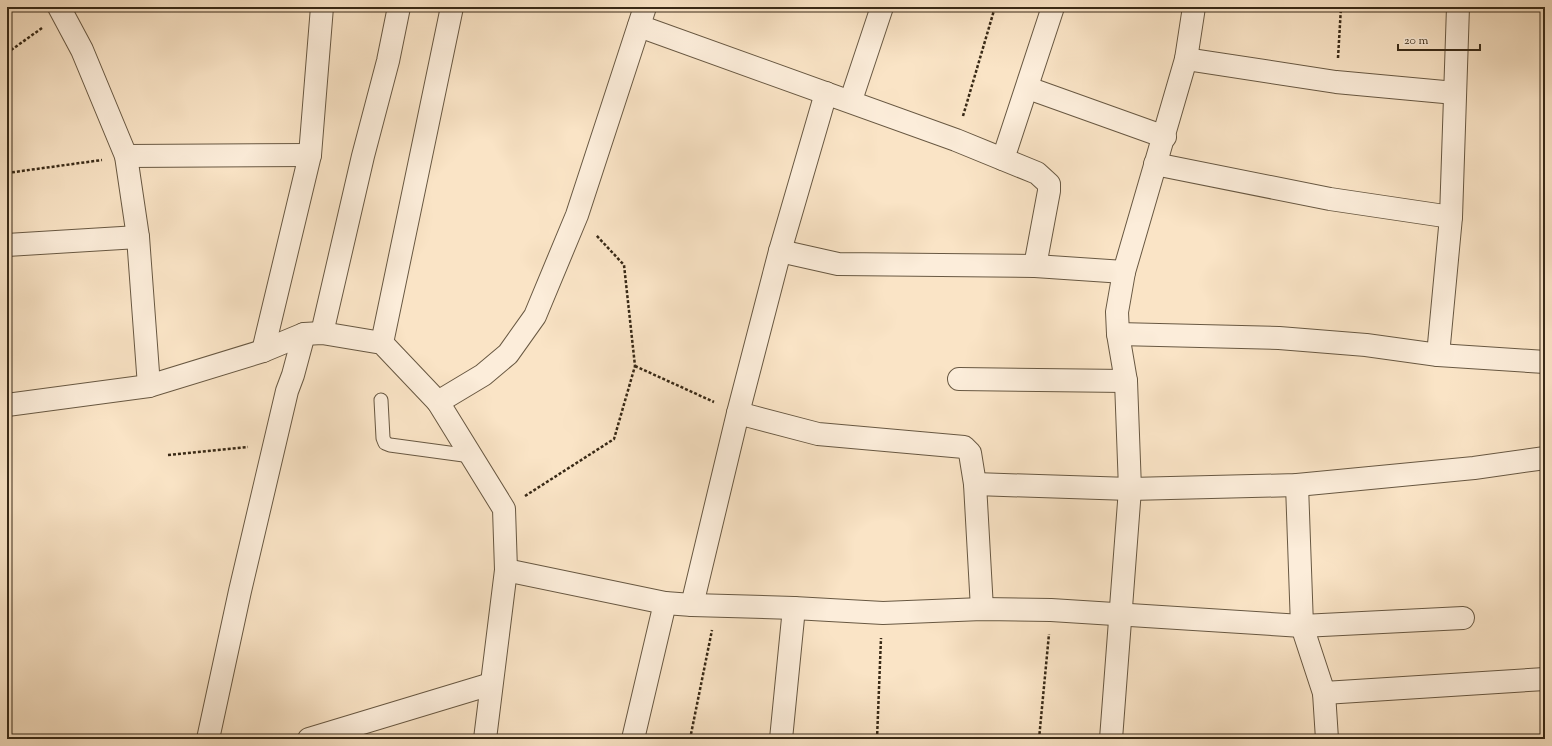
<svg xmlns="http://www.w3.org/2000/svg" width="1552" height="746" viewBox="0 0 1552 746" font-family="'Sorts Mill Goudy',serif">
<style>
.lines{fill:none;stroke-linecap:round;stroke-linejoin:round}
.lane-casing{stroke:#685842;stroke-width:15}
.street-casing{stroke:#685842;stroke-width:24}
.path{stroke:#382916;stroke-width:2.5;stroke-dasharray:3 2;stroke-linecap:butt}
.lane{stroke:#fcedda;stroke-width:13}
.street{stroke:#fcedda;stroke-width:22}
</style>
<rect width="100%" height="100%" fill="#fae4c6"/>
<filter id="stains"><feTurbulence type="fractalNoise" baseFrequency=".005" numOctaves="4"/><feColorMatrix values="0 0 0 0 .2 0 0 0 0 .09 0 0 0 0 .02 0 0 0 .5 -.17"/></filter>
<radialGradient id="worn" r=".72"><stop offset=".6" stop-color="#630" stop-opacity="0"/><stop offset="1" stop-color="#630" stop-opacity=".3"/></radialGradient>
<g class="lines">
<g class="lane-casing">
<path id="lane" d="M381,400L383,438L385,443L390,445L471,456"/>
</g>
<g class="street-casing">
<g id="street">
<path d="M59,7L82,50L126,156L138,237L149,386"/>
<path d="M639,26L956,140L1037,173L1049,184V191L1035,266"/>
<path d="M1186,59L1336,82L1455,93"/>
<path d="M1028,88L1165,137"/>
<path d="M851,100L882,7"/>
<path d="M126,156L310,155"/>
<path d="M1003,159L1053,7"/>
<path d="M1155,164L1330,199L1451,217"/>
<path d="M7,245L138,237"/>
<path d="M780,251L838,264L1035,266L1124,272"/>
<path d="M322,333L363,156L388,61L399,7"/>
<path d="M1118,334L1279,338L1366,345L1438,355L1545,362"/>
<path d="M382,343L452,7"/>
<path d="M263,351L310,155L322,7"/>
<path d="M1438,355L1451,217L1458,7"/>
<path d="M959,379L1126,381"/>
<path d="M438,402L483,375L508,354L535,316L577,215L645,7"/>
<path d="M7,405L149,386L263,351L304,334L322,333L382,343L438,402L504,509L506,570L485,739"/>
<path d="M738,413L818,434L964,447L970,453L975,484L982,609"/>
<path d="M975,484L1130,489L1297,485L1474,468L1545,458"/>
<path d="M1297,485L1302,626L1324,693L1327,739"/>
<path d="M506,570L665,603L692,605L794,608L883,613L982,609L1051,610L1302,626L1463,618"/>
<path d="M692,605L738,413L780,251L826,93"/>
<path d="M1324,693L1545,679"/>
<path d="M208,739L240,591L287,391L293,375L304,334"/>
<path d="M309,739L491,684"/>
<path d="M633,739L665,603"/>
<path d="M781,739L794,608"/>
<path d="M1111,739L1130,489L1126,381L1118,334L1117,312L1124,272L1186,59L1194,7"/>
</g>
</g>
<g class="path">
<path d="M7,53L42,28"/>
<path d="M1338,58L1341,7"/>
<path d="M963,116L995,7"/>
<path d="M7,173L102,160"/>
<path d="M635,366L714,402"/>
<path d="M168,455L248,447"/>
<path d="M525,496L614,439L635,366L624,265L596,235"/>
<path d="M690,739L712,630"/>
<path d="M877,739L881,638"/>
<path d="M1039,739L1049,634"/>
</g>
<use href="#lane" class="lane"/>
<use href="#street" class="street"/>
</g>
<rect width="1552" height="746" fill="none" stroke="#fae4c6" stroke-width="24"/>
<rect x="8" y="8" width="1536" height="730" fill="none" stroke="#382916" stroke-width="2"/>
<rect x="12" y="12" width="1528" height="722" fill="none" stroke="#382916"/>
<path d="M1398 44v6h82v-6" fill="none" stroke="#382916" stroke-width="2"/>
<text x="1404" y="44" font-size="12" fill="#382916" stroke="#fcedda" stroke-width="3" paint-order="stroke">20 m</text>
<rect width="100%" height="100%" filter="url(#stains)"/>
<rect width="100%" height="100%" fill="url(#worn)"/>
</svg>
